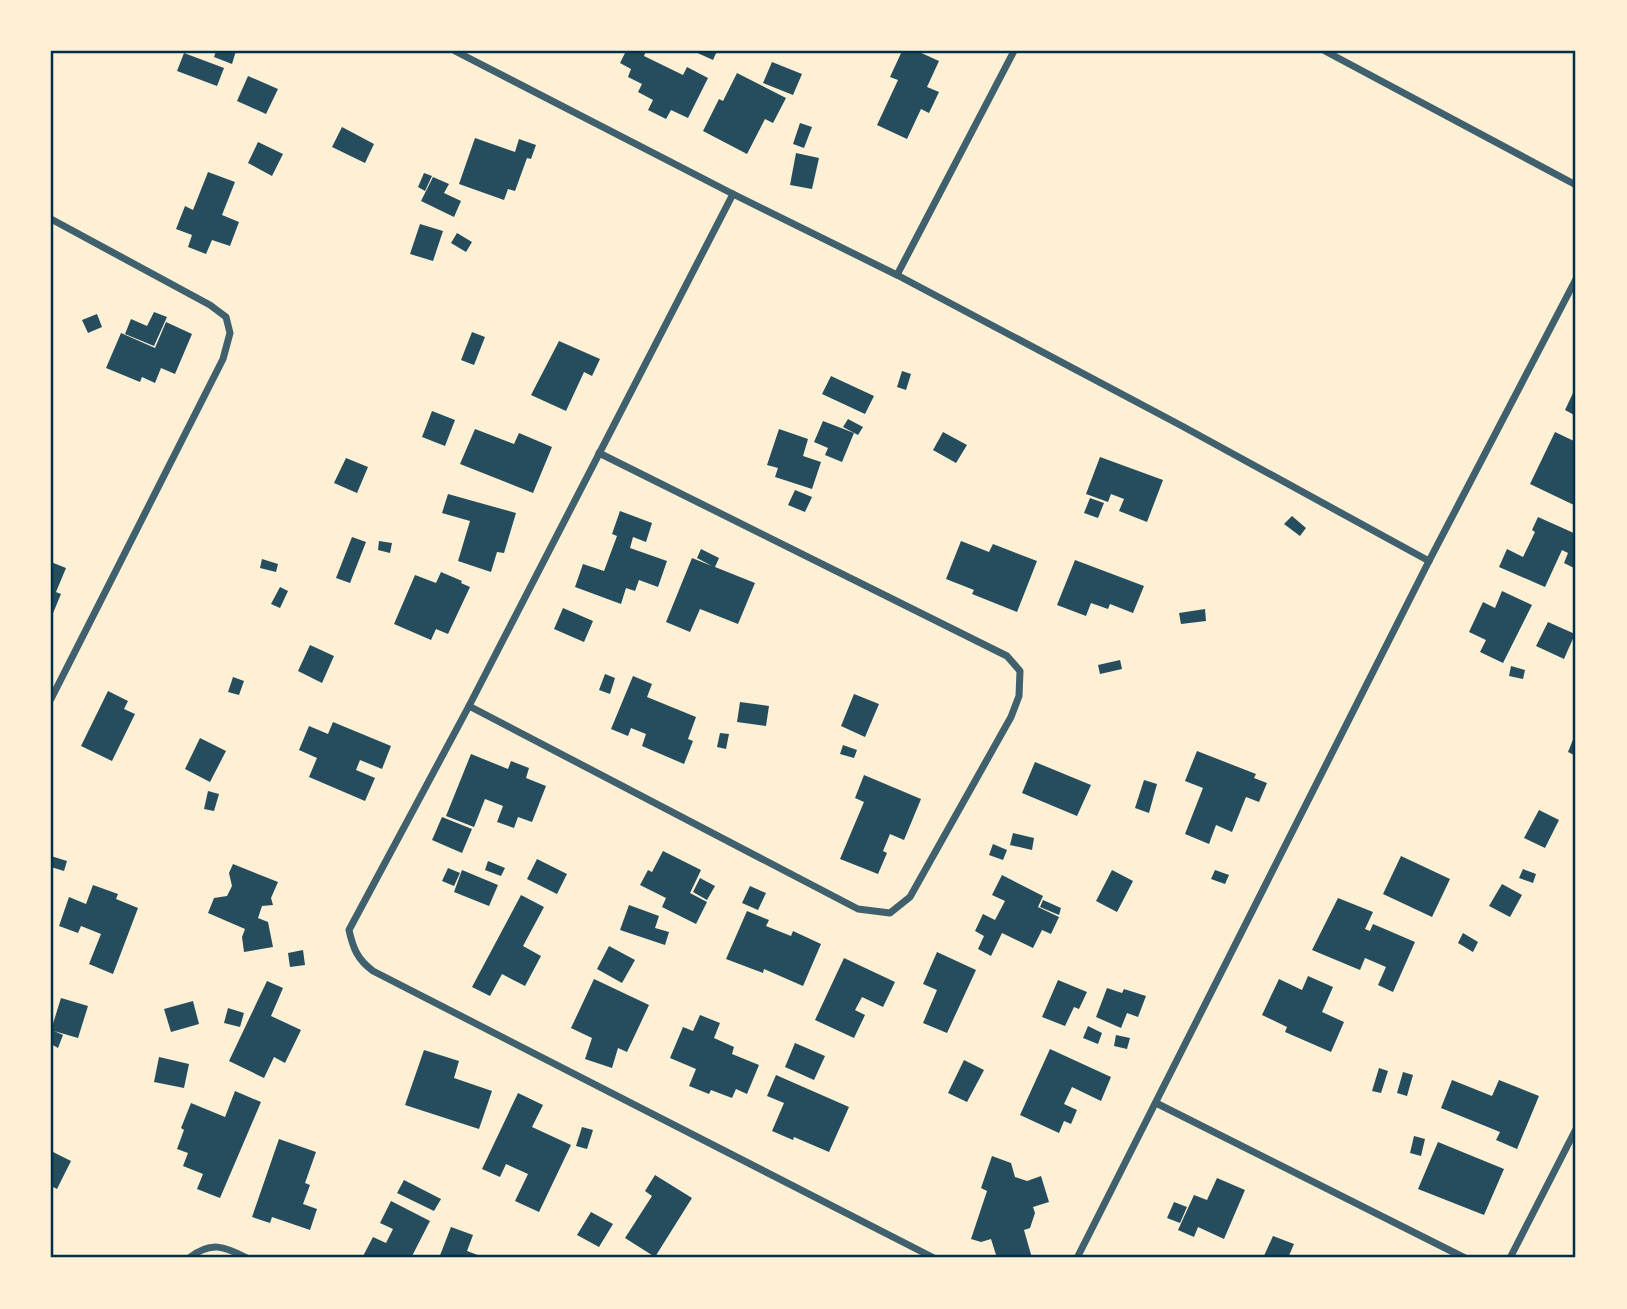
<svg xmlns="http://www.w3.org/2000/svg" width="1627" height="1309" viewBox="0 0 1627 1309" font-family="Barlow,sans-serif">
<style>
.building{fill:#264d5e}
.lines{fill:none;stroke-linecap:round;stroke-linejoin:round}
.minor{stroke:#3f606c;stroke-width:7}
.neatline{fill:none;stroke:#003049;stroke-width:2.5}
</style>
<rect width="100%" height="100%" fill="#fdf0d5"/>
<g class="building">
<path d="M216,51H236L232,64L214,57Z"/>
<path d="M626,51H646L644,56L683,75L687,67L708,78L688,118L671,110L666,119L648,110L653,100L638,92L642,84L628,77L631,69L620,63Z"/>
<path d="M693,51H717L713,60Z"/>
<path d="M902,51H917L939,61L927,87L939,92L929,113L921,109L907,139L877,125L898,80L890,77Z"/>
<path d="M184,53L224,68L217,86L177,71Z"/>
<path d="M772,62L802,74L793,95L763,83Z"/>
<path d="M737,73L786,98L773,123L765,119L747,154L703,131L719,99L723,101Z"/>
<path d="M248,76L278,89L266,114L237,101Z"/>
<path d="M800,123L812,127L804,148L793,144Z"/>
<path d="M342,127L374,144L365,163L332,147Z"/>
<path d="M475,138L515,152L519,139L536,145L531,159L527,158L515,191L508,189L504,200L459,184Z"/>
<path d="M258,142L283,154L272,176L248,163Z"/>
<path d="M796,153L819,158L812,189L790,185Z"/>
<path d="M208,172L235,182L222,215L239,222L230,246L212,240L206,254L188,247L192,235L176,229L185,206L193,210Z"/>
<path d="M424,173L432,176L425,191L418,187Z"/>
<path d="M433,177L449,184L444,193L461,201L454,217L421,201Z"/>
<path d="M420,224L443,231L433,261L410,254Z"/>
<path d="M457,233L472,242L466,252L451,243Z"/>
<path d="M154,312L167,317L154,346L125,334L131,319L147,326Z"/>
<path d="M97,314L102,327L88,333L82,320Z"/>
<path d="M166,322L192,334L175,374L161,368L155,383L142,377L140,382L106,368L121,333L155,348Z"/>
<path d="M472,332L485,337L474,365L461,360Z"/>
<path d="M559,341L600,359L592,376L584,372L566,411L531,395Z"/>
<path d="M902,371L911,374L906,390L897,387Z"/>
<path d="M831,376L874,396L865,414L822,394Z"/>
<path d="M1573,393L1576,395V416L1565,410Z"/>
<path d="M432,411L455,420L445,446L422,437Z"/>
<path d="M848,419L863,427L858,435L843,427Z"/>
<path d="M823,421L854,433L842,462L825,455L828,448L814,442Z"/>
<path d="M475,429L514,444L519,433L552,447L533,493L460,464Z"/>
<path d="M779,429L808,439L803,456L821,462L812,489L775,477L778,468L767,465Z"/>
<path d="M943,432L967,445L956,463L933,450Z"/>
<path d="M1555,432L1576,442V506L1530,484Z"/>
<path d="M1100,457L1163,480L1147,522L1119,511L1124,499L1111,494L1108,502L1086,494Z"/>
<path d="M346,458L368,467L357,493L334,483Z"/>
<path d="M795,490L812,497L805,512L788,505Z"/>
<path d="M448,494L516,513L504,553L497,552L491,572L458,561L470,521L442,513Z"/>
<path d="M1090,498L1104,503L1098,518L1084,513Z"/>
<path d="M620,511L652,523L646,542L633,537L630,548L667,561L658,587L639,580L635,591L626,588L621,604L575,587L583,564L604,571L617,536L612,534Z"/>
<path d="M1292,516L1306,528L1300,536L1284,524Z"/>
<path d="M1538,517L1576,534V569L1564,563L1568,553L1562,550L1545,587L1499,567L1507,549L1523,557L1535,532L1532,530Z"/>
<path d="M352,537L366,542L350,583L336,578Z"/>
<path d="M379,541L392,543L390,553L378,550Z"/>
<path d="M961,541L989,552L993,544L1037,561L1017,612L972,594L974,590L946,579Z"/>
<path d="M701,549L719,558L715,567L755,583L738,624L700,609L690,632L666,622L692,558L712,566L697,558Z"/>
<path d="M262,559L278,564L276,572L260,568Z"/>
<path d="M1075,560L1144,586L1133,613L1110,604L1108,609L1091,603L1086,616L1057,605Z"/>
<path d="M51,562L66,568L56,592L61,594L51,618Z"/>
<path d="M441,572L462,581L461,583L470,587L448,634L436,629L431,640L394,624L415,575L436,583Z"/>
<path d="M280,587L288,591L280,608L271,604Z"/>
<path d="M1502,591L1532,605L1503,663L1480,652L1486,640L1469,632L1483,602L1495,608Z"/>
<path d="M563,608L593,621L584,642L554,629Z"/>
<path d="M1205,609L1206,621L1181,624L1179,613Z"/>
<path d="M1548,622L1575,634L1564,659L1536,646Z"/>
<path d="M310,645L334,656L322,683L298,671Z"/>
<path d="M1120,660L1122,669L1100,674L1098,665Z"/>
<path d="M1511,666L1525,670L1523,679L1509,676Z"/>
<path d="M605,674L615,678L610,694L599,690Z"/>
<path d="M633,676L652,684L647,697L696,717L688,739L693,741L684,764L642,746L646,734L631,728L628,736L611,729Z"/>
<path d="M233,677L244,681L239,695L228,692Z"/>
<path d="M108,691L128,701L124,709L135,714L112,761L81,746Z"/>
<path d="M854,694L879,704L865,737L841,726Z"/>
<path d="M740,702L769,706L766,726L737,722Z"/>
<path d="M333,722L391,746L382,769L360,760L356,770L375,778L365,801L309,777L317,758L299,750L309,726L328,734Z"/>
<path d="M1576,732V756L1568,752Z"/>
<path d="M720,733L729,734L726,749L717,747Z"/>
<path d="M200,738L226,751L210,782L185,769Z"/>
<path d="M843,745L857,750L854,758L840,754Z"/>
<path d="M1197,751L1256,774L1254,778L1267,783L1259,802L1246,797L1232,832L1216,825L1209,844L1185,834L1203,788L1185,781Z"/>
<path d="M471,754L508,769L511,761L529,768L526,778L546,786L532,822L518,817L514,828L497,822L503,806L485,799L474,827L446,816Z"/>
<path d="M1035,762L1091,785L1077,816L1022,793Z"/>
<path d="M864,775L921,799L904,840L890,834L883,851L887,853L878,874L840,859L864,802L855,798Z"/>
<path d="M1144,780L1157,784L1149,813L1135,808Z"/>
<path d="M208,791L219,794L214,811L204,809Z"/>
<path d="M1539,810L1559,820L1545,848L1524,838Z"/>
<path d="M442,817L472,829L462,853L432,840Z"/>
<path d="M1013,833L1034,838L1032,850L1010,845Z"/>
<path d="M993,844L1007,850L1003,860L989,855Z"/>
<path d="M663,851L701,870L690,893L707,902L696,924L662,907L666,898L640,885L648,870L652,872Z"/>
<path d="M51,856L67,861L64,871L51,867Z"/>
<path d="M1401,856L1450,879L1432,917L1383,894Z"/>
<path d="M537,859L567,874L557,894L527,879Z"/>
<path d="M488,861L505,868L501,876L485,870Z"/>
<path d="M233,864L278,882L271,898L273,905L262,906L258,918L268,922L273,947L244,952L242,937L245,929L208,913L214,898L227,896L232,886L229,873Z"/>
<path d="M448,868L460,873L454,886L442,881Z"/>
<path d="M1523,869L1536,874L1533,883L1519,878Z"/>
<path d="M462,870L498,885L489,906L454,892Z"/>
<path d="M1112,870L1133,881L1117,912L1096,901Z"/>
<path d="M1215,870L1229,875L1225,884L1211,879Z"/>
<path d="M1002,875L1043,896L1038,907L1059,917L1051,934L1042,930L1033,948L1002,933L991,956L978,949L984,936L975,931L983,914L995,920L1005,901L992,895Z"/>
<path d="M700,878L715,886L707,900L693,892Z"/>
<path d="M1502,884L1522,895L1510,917L1489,906Z"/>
<path d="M93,885L118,894L116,899L138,908L113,974L89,964L101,934L81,926L78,933L59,926L69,897L86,904Z"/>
<path d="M750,886L766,893L758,910L742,903Z"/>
<path d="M521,895L544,907L523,946L541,956L525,986L502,974L490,996L472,987Z"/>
<path d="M1338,898L1373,912L1365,929L1370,931L1373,924L1415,942L1393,992L1378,985L1386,967L1365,958L1360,970L1312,950Z"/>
<path d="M1043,900L1061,908L1059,915L1040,907Z"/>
<path d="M629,905L659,916L655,928L669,932L665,945L620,930Z"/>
<path d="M747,911L769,920L766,926L791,936L793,931L821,944L803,986L764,969L763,973L726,959Z"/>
<path d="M1463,933L1478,942L1473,952L1458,943Z"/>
<path d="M609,946L635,960L622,983L597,969Z"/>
<path d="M303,950L305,965L290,967L288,953Z"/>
<path d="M937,952L976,970L947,1033L923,1023L937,990L923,984Z"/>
<path d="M844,958L895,982L883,1007L862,997L855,1010L865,1015L854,1038L815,1020Z"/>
<path d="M1308,976L1333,987L1322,1012L1344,1022L1331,1052L1285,1032L1287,1027L1262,1015L1279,979L1302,990Z"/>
<path d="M594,979L649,1005L627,1052L618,1048L612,1068L585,1059L592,1038L571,1028Z"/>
<path d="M1058,980L1087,992L1079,1009L1074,1007L1065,1026L1042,1017Z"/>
<path d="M267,981L283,988L271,1016L301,1030L285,1063L274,1057L264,1078L229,1061Z"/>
<path d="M1107,988L1122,993L1124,989L1146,996L1138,1017L1127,1013L1121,1028L1096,1017Z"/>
<path d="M61,998L88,1006L78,1038L54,1031L63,1035L58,1048L51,1044V1030Z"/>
<path d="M193,1001L199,1024L171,1032L164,1009Z"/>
<path d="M228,1008L244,1013L240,1027L224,1023Z"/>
<path d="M700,1015L720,1023L714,1038L734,1047L732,1054L759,1065L747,1094L736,1089L732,1098L711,1090L709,1094L689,1086L696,1069L670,1058L683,1027L693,1031Z"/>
<path d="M1088,1026L1102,1033L1098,1044L1083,1038Z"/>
<path d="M1116,1035L1130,1038L1127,1049L1114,1046Z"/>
<path d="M795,1043L825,1056L814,1080L785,1067Z"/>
<path d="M1050,1049L1111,1077L1101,1101L1072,1087L1064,1104L1077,1110L1071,1124L1064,1121L1059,1133L1020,1115Z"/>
<path d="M424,1050L459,1061L454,1078L492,1091L479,1129L405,1105Z"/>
<path d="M159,1057L189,1064L184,1088L154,1082Z"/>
<path d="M964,1060L984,1070L967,1102L948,1093Z"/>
<path d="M1379,1068L1388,1071L1381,1093L1372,1091Z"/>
<path d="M1403,1072L1413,1075L1407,1096L1397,1093Z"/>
<path d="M776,1075L849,1107L829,1152L794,1137L793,1140L772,1131L784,1103L767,1096Z"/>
<path d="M1452,1080L1492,1096L1499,1080L1539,1096L1517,1149L1496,1140L1500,1132L1441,1108Z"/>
<path d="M235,1091L261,1102L220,1198L197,1189L203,1174L183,1166L188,1153L177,1149L184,1130L181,1128L191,1103L225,1117Z"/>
<path d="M518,1093L543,1105L532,1127L571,1145L539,1212L515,1201L528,1174L506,1164L500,1177L482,1169Z"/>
<path d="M582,1127L593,1130L587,1149L576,1146Z"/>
<path d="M1414,1136L1425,1139L1421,1156L1410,1153Z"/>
<path d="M279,1139L316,1152L305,1183L310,1185L303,1204L317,1209L310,1230L272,1217L270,1223L252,1217Z"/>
<path d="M1438,1142L1504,1169L1484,1215L1418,1189Z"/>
<path d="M51,1151L71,1161L57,1189L51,1186Z"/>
<path d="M992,1156L1011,1163L1015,1177L1027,1181L1041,1176L1049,1202L1033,1207L1035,1213L1030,1228L1024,1230L1032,1258H997L991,1239L981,1242L971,1239L987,1191L981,1188Z"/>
<path d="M655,1175L692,1198L655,1257L625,1238L652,1196L645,1191Z"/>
<path d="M1217,1178L1245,1190L1224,1239L1198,1227L1194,1237L1178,1230L1194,1195L1207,1200Z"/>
<path d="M404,1180L441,1199L434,1211L397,1193Z"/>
<path d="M391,1201L430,1221L411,1258H362L373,1237L386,1243L393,1229L380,1223Z"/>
<path d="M1174,1202L1187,1207L1180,1223L1167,1218Z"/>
<path d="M591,1212L613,1224L599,1247L577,1235Z"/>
<path d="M451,1227L473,1235L467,1251L486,1258H439Z"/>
<path d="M1273,1236L1294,1244L1288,1258H1263Z"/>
</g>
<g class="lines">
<g class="minor">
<path d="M455,51L733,194L897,275L1182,426L1429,561"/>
<path d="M1325,51L1576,185"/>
<path d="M733,194L469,706L349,930C353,948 357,959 373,971L934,1258"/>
<path d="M51,219L210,305L226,317L230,333L223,359L51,699"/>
<path d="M897,275L1014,51"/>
<path d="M469,706L858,909L890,913L910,897L1011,717L1019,696L1020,671L1007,656L599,453"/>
<path d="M1156,1103L1465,1258"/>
<path d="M189,1258C211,1241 224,1246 247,1258"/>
<path d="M1077,1258L1429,561L1576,279"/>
<path d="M1510,1258L1576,1129"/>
</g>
</g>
<rect width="1627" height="1309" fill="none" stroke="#fdf0d5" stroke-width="105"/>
<rect x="52" y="52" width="1522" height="1204" class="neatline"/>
</svg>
